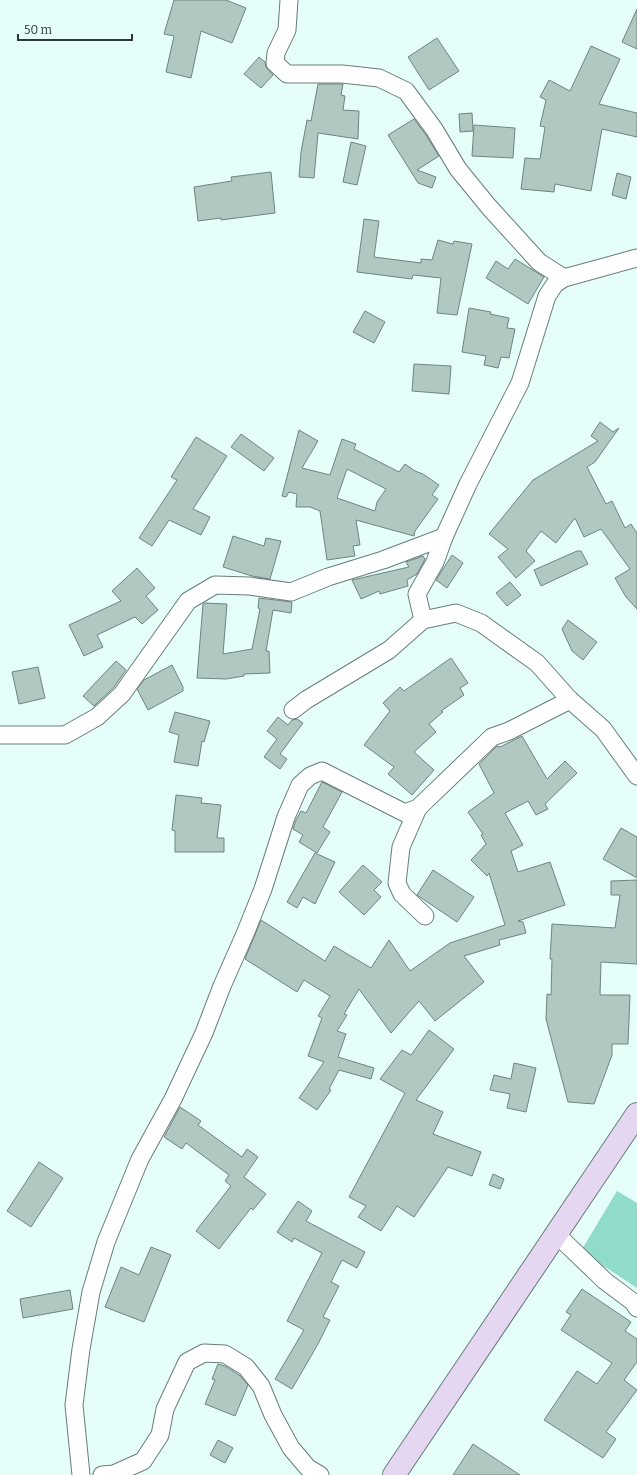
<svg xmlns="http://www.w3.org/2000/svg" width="637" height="1475" viewBox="0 0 637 1475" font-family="Bitter,serif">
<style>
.green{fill:#91dbcd}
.building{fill:#b0c7c2;stroke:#6f8480;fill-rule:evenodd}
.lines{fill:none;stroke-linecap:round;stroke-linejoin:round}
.street-casing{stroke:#687d79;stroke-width:19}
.secondary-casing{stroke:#687d79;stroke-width:24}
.street{stroke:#fff;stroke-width:17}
.secondary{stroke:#e5d6f2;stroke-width:22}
</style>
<rect width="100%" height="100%" fill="#e6fef9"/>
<path class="green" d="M617,1191L637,1203V1288L581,1251Z"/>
<g class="building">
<path d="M174,0H226L246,8L232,43L201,31L191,78L166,72L174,36L164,34Z"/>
<path d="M637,9V49L622,42Z"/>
<path d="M437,38L459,71L429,90L408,57Z"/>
<path d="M591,46L620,59L599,104L637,113V137L602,129L591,191L555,184L554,192L521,189L525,158L540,159L545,127L540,126L546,100L540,97L549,80L570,91Z"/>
<path d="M259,57L265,62L266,67L273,75L261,88L244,74Z"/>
<path d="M318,84H343L341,95L345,96L343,110L359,111L358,139L318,133L314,178L299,177L301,152L307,120L311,121Z"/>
<path d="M472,113L473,131L460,132L459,114Z"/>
<path d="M414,119L426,135L439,156L417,170L436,177L432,188L418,183L388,135Z"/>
<path d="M474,125L515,128L513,158L472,156Z"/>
<path d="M351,142L366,146L357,185L343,182Z"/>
<path d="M271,172L275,213L221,220V218L198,221L194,187L232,181L231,177Z"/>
<path d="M617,173L631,177L626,199L612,195Z"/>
<path d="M364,219L379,221L374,257L421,263V259L432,260L438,240L453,244L454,241L472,244L457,315L437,313L441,278L413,275L412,279L357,272Z"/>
<path d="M515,259L544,277L528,304L486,278L496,261L508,269Z"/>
<path d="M469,308L491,312L490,314L509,318L507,328L515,329L509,358L501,357L498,368L484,365L486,356L462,352Z"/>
<path d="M365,311L385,322L374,343L353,332Z"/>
<path d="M414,364L451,366L449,394L412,391Z"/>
<path d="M600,422L613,432L619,428L595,462L587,467L606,504L612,501L625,528L631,524L637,533V609L626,597L615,578L630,569L601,529L584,537L575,518L556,543L541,531L526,551L535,561L516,578L498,557L508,549L489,534L533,480L598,441L591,436Z"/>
<path d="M299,430L318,441L302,468L330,475L342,439L356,444L354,449L399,472L405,464L415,471L423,474L439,485L432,495L438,499L415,531L414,536L356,520L360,545L353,546L355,556L327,560L320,511L310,507H296L297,494L289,492L286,497L282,496ZM347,469L386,489L377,502L375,511L337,498Z"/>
<path d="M241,434L274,458L264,471L231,447Z"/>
<path d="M196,437L227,456L193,509L210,517L201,535L169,520L152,546L139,538L177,480L171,477Z"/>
<path d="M233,536L264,546L266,538L281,541L270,579L252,576L223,567Z"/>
<path d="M577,551H581L588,564L541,586L534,570Z"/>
<path d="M452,555L463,563L447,588L436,580Z"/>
<path d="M423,556L425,559L417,574L407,580L408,586L380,594L379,591L361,599L352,580L409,567L406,562Z"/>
<path d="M137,568L155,588L146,596L158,610L142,624L135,617L97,635L103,647L84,656L69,625L121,601L112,591Z"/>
<path d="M510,582L521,595L507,606L496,593Z"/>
<path d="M259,598L292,602L291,613L273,610L266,651H269L270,673L244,674V676L226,679L197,678L203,604L205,603L227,604L223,654L252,649L260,609L258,608Z"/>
<path d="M568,620L597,642L583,660L572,651L562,629Z"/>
<path d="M451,658L468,683L460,688L464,695L441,711L443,712L429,724L436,732L414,752L434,770L412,795L388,774L394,767L364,745L390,711L383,703L400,687L404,691Z"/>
<path d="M116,661L126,670L114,687L94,706L83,696Z"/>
<path d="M172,665L183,687V691L148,710L137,689L144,680Z"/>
<path d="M38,667L45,698L19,704L12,672Z"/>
<path d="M175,712L210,721L204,742L202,741L198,766L174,762L179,735L169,732Z"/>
<path d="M278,717L288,725L292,720L297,719L303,723L280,754L287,759L280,769L264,757L277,739L267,731Z"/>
<path d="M522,736L547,779L565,761L577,773L545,804L548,809L536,815L528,801L505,813L523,845L511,851L518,872L550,862L565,905L518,921L523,922L526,933L499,940L500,945L464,956L484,982L435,1021L419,1001L391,1033L359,989L344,1014L347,1015L337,1031L346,1034L338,1057L374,1068L371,1079L339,1070L329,1089L331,1090L317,1110L299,1098L324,1062L308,1056L322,1018L318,1016L330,996L304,980L297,992L245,959L261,920L325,961L334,946L371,968L389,940L410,971L450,943L505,925L489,873L487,876L471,860L486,844L481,835L483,834L468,812L494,793L479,764L497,746L500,747Z"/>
<path d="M322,782L342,792L323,827L330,832L317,853L299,842L303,835L293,829L296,820L301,811L306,813Z"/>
<path d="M176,795L202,798L201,803L221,805L217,838H224V852H175V831L172,830Z"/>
<path d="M621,828L637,837V878L603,859Z"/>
<path d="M315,853L335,862L315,904L303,897L297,908L287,902Z"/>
<path d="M363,865L382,882L374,890L381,897L364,915L339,892Z"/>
<path d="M433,870L474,897L457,922L417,895Z"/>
<path d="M637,880V964L601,962L600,995H630L628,1044H612V1055L594,1104L568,1102L546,1019L547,994L551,995L552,959H550L552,924L615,928L620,895H611V881Z"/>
<path d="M429,1030L454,1049L416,1100L443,1112L433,1134L481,1152L472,1176L448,1167L414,1217L397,1206L381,1231L358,1217L366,1206L349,1197L405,1093L380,1079L402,1050L411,1055Z"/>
<path d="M514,1063L536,1068L526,1112L507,1108L510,1094L490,1090L494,1075L511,1079Z"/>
<path d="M180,1107L201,1121L198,1125L242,1157L247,1149L258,1157L244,1177L266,1194L253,1210L251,1208L219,1249L196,1231L231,1186L225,1181L229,1175L186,1143L182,1149L164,1137Z"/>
<path d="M39,1162L63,1178L31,1227L7,1211Z"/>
<path d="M493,1174L504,1179L500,1189L489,1185Z"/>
<path d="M298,1201L312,1211L306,1221L365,1252L357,1268L342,1260L331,1282L339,1286L323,1317L330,1320L318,1344L292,1389L275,1379L304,1330L287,1321L322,1253L294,1238L292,1242L277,1232Z"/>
<path d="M151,1247L171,1255L144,1322L105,1307L121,1267L139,1275Z"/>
<path d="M582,1289L631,1322L625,1331L637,1339V1362L624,1380L637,1390L606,1432L616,1439L603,1458L544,1420L577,1371L597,1384L612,1363L561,1330L571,1315L566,1312Z"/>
<path d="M70,1290L73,1309L23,1318L20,1299Z"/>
<path d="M218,1364L225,1366L239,1375L248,1385L235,1416L205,1404L215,1380L212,1379Z"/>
<path d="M218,1440L233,1448L225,1463L210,1455Z"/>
<path d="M473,1444L520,1475H453Z"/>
</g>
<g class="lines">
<g class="street-casing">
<g id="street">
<path d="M289,0L287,30L276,53L275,63L287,74H342L379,78L406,91L434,129L458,169L489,207L539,262L564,278"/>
<path d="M423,620L417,594L435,562L444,537L468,484L520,383L547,296L555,284L564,278L637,258"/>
<path d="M293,710L306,700L389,650L423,620L456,613L481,623L537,663L570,700L603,729L637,776"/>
<path d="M0,735H65L97,717L122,694L188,601L215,585L249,586L291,592L328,577L383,560L444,537"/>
<path d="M418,808L401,847L397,883L402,894L425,916"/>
<path d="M556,1234L605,1281L633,1302L637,1308"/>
<path d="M81,1475L74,1405L81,1349L91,1292L106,1242L140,1159L173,1099L204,1033L222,986L245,934L263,889L286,817L300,785L310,776L322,771L405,813L418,808L492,737L509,731L570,700"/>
<path d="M102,1475L114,1474L143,1461L160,1435L165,1409L187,1362L204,1353L225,1354L246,1367L261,1386L273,1415L291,1448L308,1468L320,1475"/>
</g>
</g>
<g class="secondary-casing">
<path id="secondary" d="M394,1475L637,1114"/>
</g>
<use href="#street" class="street"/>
<use href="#secondary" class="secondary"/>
</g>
<path d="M18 34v6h114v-6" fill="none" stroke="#2e3735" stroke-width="2"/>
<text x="24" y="34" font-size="12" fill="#2e3735" stroke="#e6fef9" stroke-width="3" paint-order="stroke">50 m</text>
</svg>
